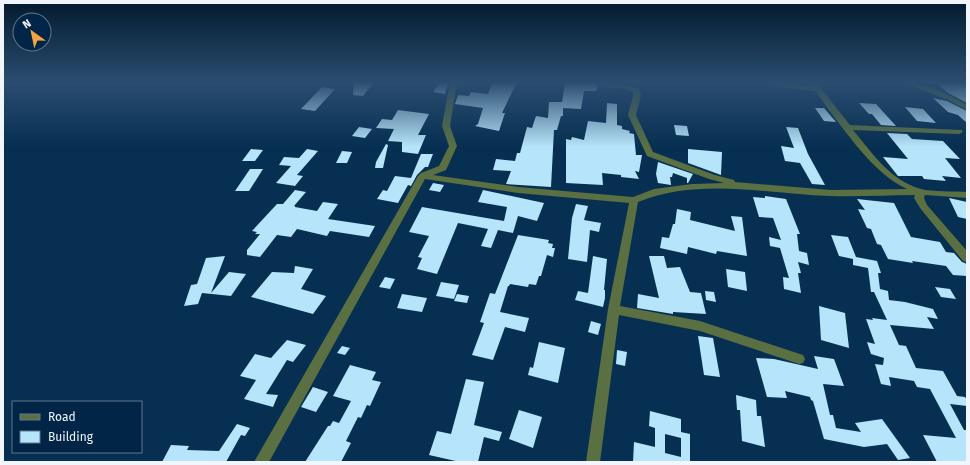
<svg xmlns="http://www.w3.org/2000/svg" width="970" height="465" viewBox="0 0 970 465" font-family="'Fira Sans',sans-serif">
<style>
.building{fill:#b6e4fa}
.lines{fill:none;stroke-linecap:round;stroke-linejoin:round}
.minor{fill:#5a6f42;fill-rule:evenodd}
</style>
<rect width="100%" height="100%" fill="#062f51"/>
<g class="building">
<path d="M354,82H374L363,96L353,95Z"/>
<path d="M440,82H448L445,94L433,92Z"/>
<path d="M517,82L502,113H505L499,131L475,126L478,124L483,108L455,104L458,95L469,96L471,92L488,94L492,83Z"/>
<path d="M565,82H590L595,83L598,86L596,91H584L581,109L563,108V116H561L557,130H554L551,187L506,184L511,171L493,170L496,159L515,161L517,153H520L527,127L532,128L536,116L548,118L549,102H562Z"/>
<path d="M935,82H962L967,86V103L948,93Z"/>
<path d="M322,87L335,89L315,111L301,109Z"/>
<path d="M933,98L947,101L967,111V123L958,115L948,112Z"/>
<path d="M607,103L617,104V125L622,126V129L630,131L629,133L634,134L636,155H642L639,172L635,171L639,179L621,177V175L602,173L603,185L566,183V139L571,140L572,137L584,140L588,121L606,123Z"/>
<path d="M859,103L876,104L896,126L881,125L872,114H869Z"/>
<path d="M905,107L923,109L936,123L917,121Z"/>
<path d="M815,108H824L836,122L824,121Z"/>
<path d="M398,110L429,114L418,135H426L418,154L402,152V142L388,141L394,129L376,128L382,119L392,120Z"/>
<path d="M674,125L687,126L689,136L676,135Z"/>
<path d="M359,127L372,129L365,138L352,136Z"/>
<path d="M786,127L798,128L808,154L825,185L812,184L800,163L785,161L781,146L794,148Z"/>
<path d="M887,133L907,134L912,139L943,141L960,159L945,158L961,178L942,176L946,181L924,179L922,176H898L883,157L908,159Z"/>
<path d="M386,144L388,145L383,168H375L376,162Z"/>
<path d="M251,149L263,150L255,161H242Z"/>
<path d="M307,149L318,151L297,175L303,176L295,186L276,183L291,166L279,165L284,157L299,158Z"/>
<path d="M688,149L722,152L721,175L688,163Z"/>
<path d="M342,151L352,152L347,163H336Z"/>
<path d="M421,154H433L428,167H425L417,175L411,186L408,185L398,203L377,199L383,190L387,191L395,176L411,178Z"/>
<path d="M658,162L693,174L688,183H687V178L673,173L672,177H670L671,185L658,183L656,174Z"/>
<path d="M250,169H263L249,191H235Z"/>
<path d="M433,183L444,185L440,192L429,190Z"/>
<path d="M295,190L306,192L294,206H295V207L317,211L323,202L338,204L328,219L375,226L369,237L330,231L327,236L297,229L291,237L277,235L260,257L247,255V250L260,234H255L257,232L252,231L277,204H283Z"/>
<path d="M483,190L544,203L537,221L518,216L513,233L498,230L491,248L481,246L488,229L458,223L437,274L417,269L422,258L418,257L429,236L409,232L422,207L504,221L507,207L478,202Z"/>
<path d="M765,196L786,199L800,234H797L799,251L807,253L809,265L798,262L801,273H798L801,293L784,289L783,277L789,278L780,248L770,246L769,237L781,240L773,218L759,217L753,197L765,198Z"/>
<path d="M949,198L967,202V219L958,217Z"/>
<path d="M857,199L894,203L911,237L940,242L946,252L954,253L962,262L965,263L967,265V276L953,275L946,266L912,261L913,263L888,259L881,245L877,244L871,229L867,228L858,209L865,210Z"/>
<path d="M576,204L588,206L584,220L601,223L599,232L590,230L587,262L568,259L572,218Z"/>
<path d="M677,209L691,212L690,220L735,231L731,216L742,217L747,256L717,251L716,254L688,247L687,254L660,248L662,237L669,238L673,224H675Z"/>
<path d="M518,235L549,240L548,243L553,244L552,248H555L553,257L547,255L541,276H539L536,285L529,284L528,287L510,284L509,286H508L500,312L529,318L525,332L505,327L493,360L472,355L484,323L480,322L490,293L495,294Z"/>
<path d="M831,235L848,237L856,257L877,261L881,273H878L880,289L888,291L889,300L905,302L933,309L938,319L927,317L934,329L890,325L899,345L906,346L916,368L943,371L957,396L965,397L967,400V406L950,404L964,430H967V462H937L923,435L956,438L930,389L917,387L914,381L889,377L891,386L881,384L875,364L883,365L884,358L871,354L867,342L875,344L866,319L873,320L872,318L887,320L874,292H871L868,268L853,265V259L839,256Z"/>
<path d="M225,256L211,293L229,272L246,274L231,296L202,293L198,304L184,306L191,285L197,284L206,258Z"/>
<path d="M593,256L607,259L604,290H605V298L603,307L575,300L578,291L588,293Z"/>
<path d="M649,256H664L667,268L680,267L690,292L701,293L706,314L673,312V314L637,308L638,294L659,298Z"/>
<path d="M295,266L313,269L301,289L326,296L313,314L251,297L272,272L294,273Z"/>
<path d="M726,269L745,272L747,291L728,287Z"/>
<path d="M385,277L395,279L390,289L379,287Z"/>
<path d="M441,282L459,285L454,299L436,296Z"/>
<path d="M935,287L950,289L956,299L941,297Z"/>
<path d="M705,291L714,292L716,302L706,300Z"/>
<path d="M402,294L427,298L422,312L397,308Z"/>
<path d="M457,294L469,296L467,303L454,301Z"/>
<path d="M819,306L845,313L849,348L821,340Z"/>
<path d="M591,321L601,324L598,335L588,332Z"/>
<path d="M698,336L713,338L720,377L704,375Z"/>
<path d="M287,340L306,345L293,362L287,360L266,394L278,395L273,407L244,399L256,380L240,376L255,354L271,358Z"/>
<path d="M539,342L565,348L558,383L528,375L530,367L533,368Z"/>
<path d="M342,346L350,348L345,355L337,353Z"/>
<path d="M617,350L627,352L625,366L616,364Z"/>
<path d="M814,356L834,359L844,386L823,384L830,415H833L836,428L861,432L855,423L882,419L910,458L898,460L887,444L864,447L824,439L813,401L811,400L810,397L785,391L787,398L767,397L756,358L774,359L818,369Z"/>
<path d="M350,365L376,372L372,380L381,382L370,406L367,405L361,418L358,417L346,441L351,443L341,462H305L328,426H330L333,421L339,423L351,401L333,396Z"/>
<path d="M466,379L484,382L474,425L502,432L499,441L484,437L478,462H460L429,455L437,431L451,434Z"/>
<path d="M313,387L328,392L316,412L301,407Z"/>
<path d="M736,395L756,400L757,416H761L765,447L742,441L740,410H737Z"/>
<path d="M519,410L542,417L533,448L509,439Z"/>
<path d="M650,411L681,419V438L665,434V453L681,457V432L690,434V462H633L634,442L655,447V428L649,426Z"/>
<path d="M237,424L250,428L245,436L241,435L226,462H162L171,445L189,446L187,450L219,451Z"/>
</g>
<g class="lines">
<g class="minor">
<path d="M450,82H457L450,126L457,146L446,170L433,175L518,187L633,197L654,189L692,184L724,183L709,179L647,156L628,115L633,96V92L626,89L601,87L596,82L627,85L639,89L641,96L636,115L653,152L715,175L734,180L735,182L831,190L907,189C871,173 839,122 815,91L778,87L770,82L812,86L809,82H816L850,125L962,130L963,132L959,134L853,130C872,153 891,181 921,189C932,192 955,191 967,192V198L925,195L924,198L927,205L967,251V262L963,261L920,208L914,198L915,195C887,195 859,197 830,196C767,194 700,177 638,202L620,306L700,321L803,355L805,359L803,363L799,364L700,331L619,315L600,462H586L608,309L629,203L518,193L425,179L269,462H254L418,176L421,173L439,166L449,146L442,126Z"/>
<path d="M901,82C923,82 948,93 967,105V110L948,100Z"/>
</g>
</g>
<linearGradient id="sky" x2="0" y2="1"><stop stop-color="#031a2d"/><stop offset="0.56" stop-color="#2a4d70"/><stop offset="1" stop-color="#2a4d70" stop-opacity="0"/></linearGradient>
<rect width="970" height="147" fill="url(#sky)"/>
<rect width="970" height="465" fill="none" stroke="#f0f6fb" stroke-width="8"/>
<rect x="12" y="401" width="130" height="52" fill="#002546" stroke="#60798e"/>
<rect x="20" y="414" width="20" height="6" fill="#5a6f42" stroke="#60798e"/>
<text x="48" y="421" font-size="12" fill="#f0f6fb">Road</text>
<rect x="20" y="431" width="20" height="12" fill="#b6e4fa" stroke="#60798e"/>
<text x="48" y="441" font-size="12" fill="#f0f6fb">Building</text>
<g transform="translate(32 32) rotate(327)"><circle r="19" fill="#002546" stroke="#60798e"/>
<path d="M0-3L7 15L0 10L-7 15Z" fill="#f2a542"/>
<text y="-6" font-size="11" font-weight="bold" text-anchor="middle" fill="#f0f6fb">N</text>
</g>
</svg>
